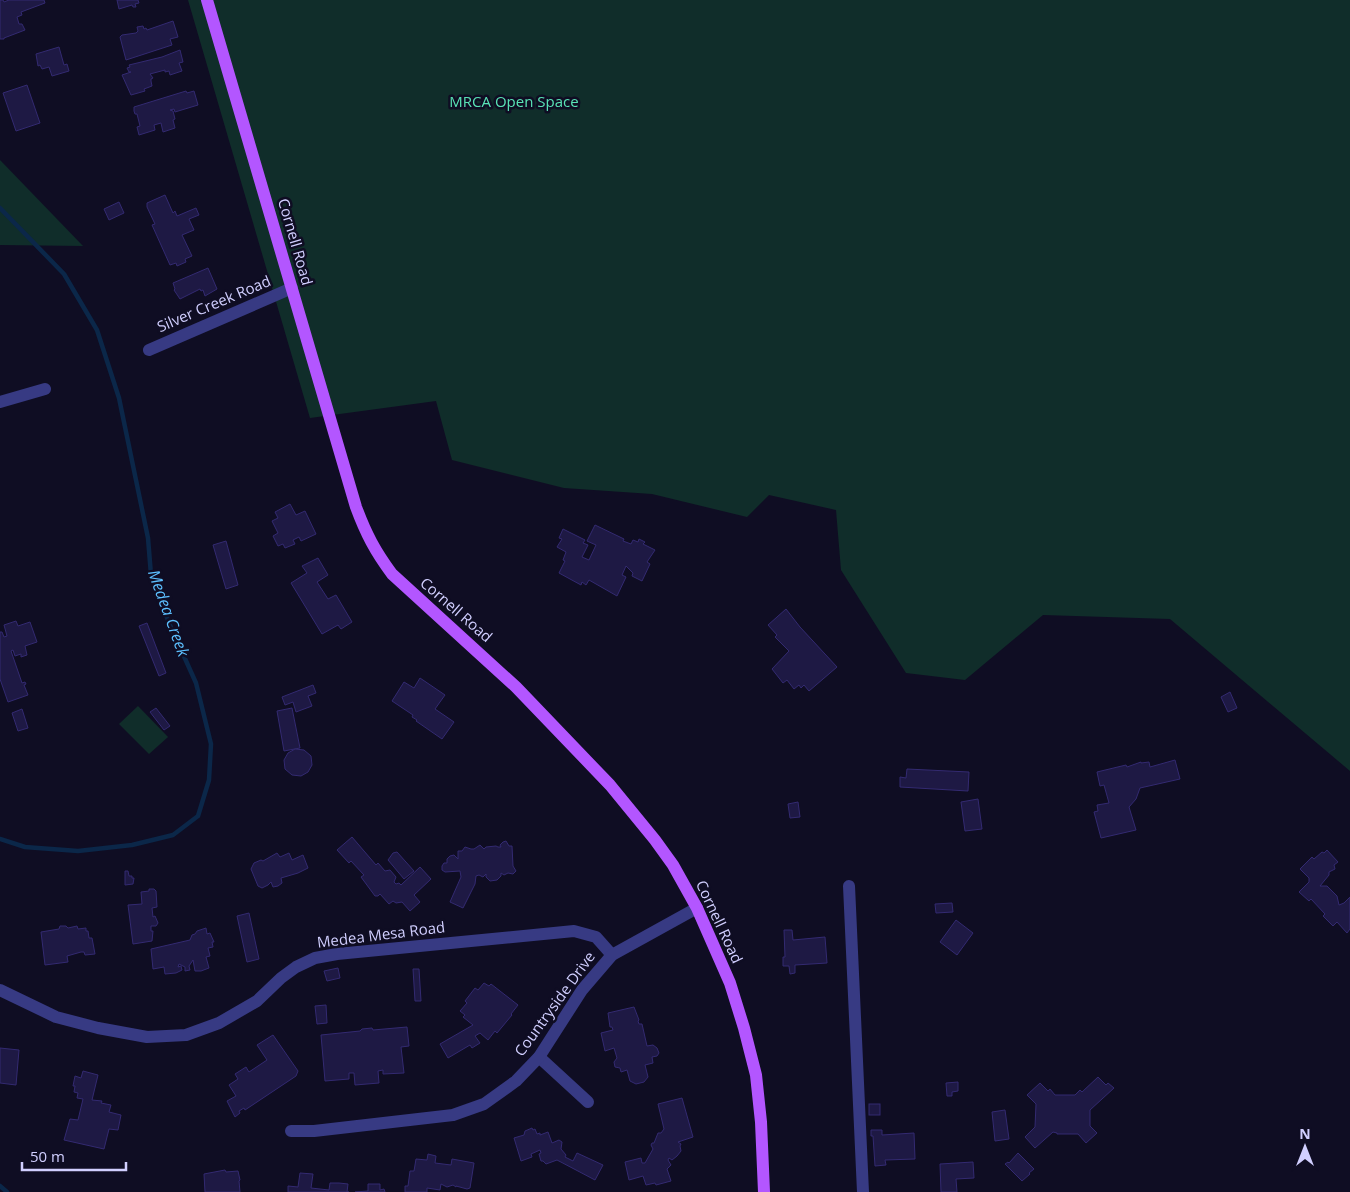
<svg xmlns="http://www.w3.org/2000/svg" width="1350" height="1192" viewBox="0 0 1350 1192" font-family="'Open Sans',sans-serif">
<style>
.green{fill:#102d2a}
.lines{fill:none;stroke-linecap:round;stroke-linejoin:round}
.stream{stroke:#0b2749;stroke-width:4.5}
.building{fill:#1e1944;stroke:#332a71}
.minor{stroke:#373a83;stroke-width:12}
.major{stroke:#b356ff;stroke-width:12}
.labels{text-anchor:middle;stroke-width:5;stroke-linejoin:round;paint-order:stroke}
.park-label{font-size:15px;fill:#59e2b5;stroke:#0f0d23}
.street-label{font-size:15px;fill:#d1cfff;stroke:#0f0d23}
.water-label{font-size:16px;font-style:italic;fill:#5dc0ff;stroke:#0f0d23}
</style>
<rect width="100%" height="100%" fill="#0f0d23"/>
<g class="green">
<path d="M188,0H1350V771L1170,619L1043,615L965,680L906,673L841,570L836,510L769,495L747,517L652,494L564,488L452,460L436,401L310,418Z"/>
<path d="M0,160L83,246L0,245Z"/>
<path d="M138,706L168,737L149,754L119,724Z"/>
</g>
<g class="lines">
<g class="stream">
<path d="M0,208L64,274L97,330L119,398L148,538L151,575L169,623L196,683L211,744L209,780L198,816L173,835L132,845L78,851L25,847L0,839"/>
<path d="M0,1186L7,1192"/>
</g>
</g>
<g class="building">
<path d="M0,0H3L4,2L9,0H44L45,3L21,12L22,15L17,17L19,24H22L25,30L4,38V39H0Z"/>
<path d="M117,0H138L139,3L135,4L136,7H133L132,5L119,9Z"/>
<path d="M173,21L178,37L170,39L172,45L126,60L120,37L122,35L136,33L138,31L137,27L143,26L144,29L146,28L147,30Z"/>
<path d="M59,47L64,65L67,64L69,71L52,76L49,67L42,69L40,65L38,66L36,54Z"/>
<path d="M180,50L183,62L179,63L182,71L170,75L169,71L165,72V70L150,74L153,78L151,79V81L152,86L144,89L145,91L131,95L122,75L131,72H129L127,68L130,67L129,65L162,57Z"/>
<path d="M27,85L40,123L16,131L3,93Z"/>
<path d="M186,91L187,93L194,91L198,105L175,112L174,109L170,110L173,111L175,119L173,120L175,128L163,132L161,123L154,125L155,130L139,135L137,127L140,126L137,114H135L134,111V107Z"/>
<path d="M165,195L173,213L175,211L177,216L196,208L199,215L189,219L194,230L182,235L192,256L185,259L186,262L177,266L176,263L170,265L152,225L155,224L147,207V203Z"/>
<path d="M119,202L124,213L109,220L104,209Z"/>
<path d="M208,268L217,289L205,296L203,290L201,291L200,289L180,299L174,290L175,289L173,283Z"/>
<path d="M290,504L296,515L305,511L316,534L301,541L299,537L293,540L295,544L285,548L283,544L278,546L273,536L278,533L272,521L278,518L275,512Z"/>
<path d="M595,525L624,539L623,541L631,544L633,540L638,542L639,539L645,542L643,544L655,550L647,562L650,564L642,581L632,576L633,573L626,566L622,575L626,577L617,596L589,580L586,585L582,582L581,585L559,573L565,561L563,560L566,552L557,547L562,539L559,538L563,529L585,540L583,543L588,545L582,557L589,560L596,545L587,541Z"/>
<path d="M226,541L238,585L226,589L213,545Z"/>
<path d="M318,558L328,575L317,582L328,599L336,595L352,622L341,629L338,625L322,634L291,583L307,573L302,566Z"/>
<path d="M786,609L800,627L837,667L809,691L804,685L801,688L799,685L794,689L787,680L783,683L772,669L789,651L775,637L777,635L768,625Z"/>
<path d="M16,621L18,626L30,622L37,642L25,646L27,655L21,657V654L15,656L13,650L11,651L22,683L25,682L26,684L24,685L28,695L8,702L0,679V632H2L4,637L7,636L4,625Z"/>
<path d="M147,623L166,673L159,676L139,626Z"/>
<path d="M420,678L445,695L435,709L454,722L442,739L416,721L417,720L412,717L413,715L392,701L404,682L414,688Z"/>
<path d="M313,685L316,693L308,696L312,706L296,712L293,702L285,705L282,697Z"/>
<path d="M1230,692L1237,708L1228,712L1221,697Z"/>
<path d="M156,708L170,726L164,730L150,712Z"/>
<path d="M292,708L300,748L284,751L277,711Z"/>
<path d="M22,709L28,728L18,731L12,713Z"/>
<path d="M295,749L304,750L311,756L312,765L308,772L301,776L292,775L285,769L284,760L288,753Z"/>
<path d="M1175,760L1180,779L1140,788L1136,799L1129,807L1136,830L1101,838L1094,812L1098,811L1097,805L1109,803L1104,785L1100,786L1097,772L1126,765L1127,767L1141,762V763L1149,762L1150,767Z"/>
<path d="M907,769L969,772L968,791L900,787V777L906,778Z"/>
<path d="M978,799L982,829L965,831L961,802Z"/>
<path d="M798,802L800,817L790,818L788,804Z"/>
<path d="M352,837L376,865L378,863L385,871L390,870L396,877L394,882L396,884L399,883L401,885L420,867L431,879L414,895L420,902L410,911L402,902L396,903L393,901L389,904L380,894L378,896H375L361,877L364,875L351,861L349,863L337,850Z"/>
<path d="M506,841L509,846H512L513,866L516,871L513,874L508,873L504,875L501,873V876L497,880L490,881L486,877V874L483,877L479,875L476,876L475,884L463,908L450,902L461,877L460,871L445,872L442,870V866L444,863H447V859L450,856L454,855L458,859V851H462L465,847L471,849H474L480,845L484,849L486,847L496,846L498,847H501L500,845L503,842Z"/>
<path d="M1327,850L1338,862L1334,865L1335,869L1329,872V875L1320,886H1327L1337,896L1339,905L1344,903L1350,897V929L1347,933L1337,922L1333,926L1323,916L1325,914L1311,899L1309,901L1299,892L1309,882V878L1300,869L1312,857L1314,859L1322,852L1324,853Z"/>
<path d="M397,852L414,871L404,879L388,860L393,853Z"/>
<path d="M277,853L280,857L289,853L292,860L303,855L308,868L298,873L281,878L282,883L278,886L273,887L271,882L268,885L262,888L258,886L251,869L254,863L261,860L263,861Z"/>
<path d="M125,871H128L129,876H132V878H134L133,884L125,885Z"/>
<path d="M149,889H154L156,891L157,907L152,908L153,917L155,916L158,923L156,926H151V931H153L152,941L133,944L128,905L142,904L141,892L149,891Z"/>
<path d="M952,903L953,912L936,913L935,904Z"/>
<path d="M249,913L259,959L247,962L237,916Z"/>
<path d="M956,920L973,933L957,955L940,942Z"/>
<path d="M60,926H66L68,928L77,926L78,929L86,928V931H88L89,938H92L95,954L85,955L84,952H81L67,956L68,962L45,965L41,932L59,929Z"/>
<path d="M206,928L207,934L210,933L214,942H212L213,947L208,948L210,956L206,957L209,968L201,971H195L193,960L189,966L190,970L185,971V967L179,964L178,967L181,966L182,970L176,973L165,974L164,967L153,969L151,949L190,940L192,935L195,934L197,931Z"/>
<path d="M784,930H792L793,940L825,937L827,963L795,965V973L790,974L789,966H783V957H785Z"/>
<path d="M338,968L340,978L327,981L324,971Z"/>
<path d="M413,969H419L421,1001H415Z"/>
<path d="M484,983L489,986L491,984L518,1005L511,1014L512,1015L497,1033L495,1031L488,1040L480,1033L475,1036L480,1043L472,1048L470,1045L448,1058L440,1044L473,1025L463,1017L465,1015L460,1011L467,1003L465,1001L475,988L478,990Z"/>
<path d="M326,1005L327,1023L317,1024L315,1006Z"/>
<path d="M634,1007L639,1020L638,1021L639,1024H642L647,1046L653,1045L657,1048L659,1053L657,1056L652,1057L653,1063L645,1065L648,1077L644,1082L636,1084L630,1081L627,1070L621,1072L620,1068L615,1067L614,1062L617,1058L614,1048L605,1051L601,1033L613,1030L612,1027H610L608,1013Z"/>
<path d="M407,1027L409,1046L401,1047L404,1073L383,1074V1070L378,1071L379,1083L355,1085L354,1073H349V1079L325,1081L321,1035L360,1031L362,1029L372,1028L373,1030Z"/>
<path d="M273,1035L298,1071L296,1076L245,1110L244,1108L239,1111L240,1113L235,1117L227,1101L236,1096L229,1085L238,1079L235,1074L246,1067L249,1072L267,1060L257,1045Z"/>
<path d="M0,1048L19,1050L16,1085L0,1083Z"/>
<path d="M83,1071L98,1075L92,1100L102,1101L101,1103L111,1105L109,1112L121,1115L118,1130L109,1129L104,1149L64,1140L70,1119L78,1120L83,1099L77,1098L78,1093L74,1092L75,1086H73L75,1076L81,1078Z"/>
<path d="M1098,1077L1106,1085L1108,1083L1114,1088L1090,1110V1126L1097,1133L1086,1143L1078,1134H1057V1133L1053,1132L1035,1148L1025,1137L1035,1127L1036,1104L1027,1095L1040,1083L1048,1091L1050,1089L1055,1095H1075L1080,1090L1082,1092Z"/>
<path d="M958,1082V1091L952,1092V1096H947L946,1083Z"/>
<path d="M682,1098L693,1137L678,1142L681,1144L680,1146L681,1151L677,1156L672,1160L669,1158L668,1160L671,1165L667,1169L671,1181L656,1185L655,1183L646,1185L643,1176L629,1180L625,1162L641,1158L642,1163H645L653,1149L651,1145L652,1143H654L658,1133H661L664,1129L658,1104Z"/>
<rect x="869" y="1104" width="11" height="11"/>
<path d="M1005,1110L1009,1139L995,1141L992,1112Z"/>
<path d="M532,1128L533,1130L535,1129L537,1134L540,1133V1135L548,1132L552,1143L559,1140L562,1142L561,1149L566,1155L565,1157L573,1161L577,1153L603,1165L595,1180L557,1160L546,1164L543,1161H541L539,1154L541,1153L540,1150L531,1154L532,1157L521,1161L514,1138L524,1135L525,1131Z"/>
<path d="M871,1130H882V1135L914,1133L915,1159L885,1160L886,1165L875,1166L873,1136H871Z"/>
<path d="M1018,1153L1034,1169L1029,1173L1030,1174L1022,1181L1005,1164L1008,1162L1009,1163Z"/>
<path d="M428,1154L436,1156L435,1163L451,1165L452,1159L474,1163L470,1188L467,1189L456,1186V1187L453,1185L447,1187L441,1184L440,1190L427,1188V1192H405V1186H408L410,1171H414L416,1159L427,1160Z"/>
<path d="M973,1162L974,1178L956,1179L957,1192H941L940,1164Z"/>
<path d="M225,1170L226,1172L238,1171L240,1180L239,1181L240,1192H205L204,1174Z"/>
<path d="M300,1173L313,1174L311,1188L329,1190L330,1183H339L348,1184L347,1192H349H288V1186L298,1187Z"/>
<path d="M368,1184H380V1190L384,1189L385,1192H355L368,1191Z"/>
</g>
<g class="lines">
<g class="minor">
<path d="M149,350L292,288"/>
<path d="M0,402L45,389"/>
<path d="M849,886L863,1192"/>
<path d="M0,990L56,1017L98,1028L147,1037L186,1035L219,1023L257,1001L281,978L296,967L315,958L337,954L574,931L596,937L612,955"/>
<path d="M539,1057L588,1102"/>
<path d="M291,1131H314L453,1115L484,1104L516,1081L539,1057L582,990L612,955L697,908"/>
</g>
<path class="major" d="M207,0L356,507C366,534 375,551 392,574L516,687L610,785L655,840L673,865L697,908L730,983L744,1028L756,1075L761,1122L764,1192"/>
</g>
<g class="labels">
<g class="park-label">
<text x="514" y="107">MRCA Open Space</text>
</g>
<g class="street-label">
<text transform="translate(295 242) rotate(74)" y="5">Cornell Road</text>
<text transform="translate(214 304) rotate(-23)" y="5">Silver Creek Road</text>
<text transform="translate(456 610) rotate(41)" y="5">Cornell Road</text>
<text transform="translate(719 922) rotate(65)" y="5">Cornell Road</text>
<text transform="translate(381 935) rotate(-7)" y="5">Medea Mesa Road</text>
<text transform="translate(555 1004) rotate(-54)" y="5">Countryside Drive</text>
</g>
<g class="water-label">
<text transform="translate(169 613) rotate(70)" y="6">Medea Creek</text>
</g>
</g>
<g transform="translate(1305 1147)" stroke="#0f0d23" stroke-width="4" paint-order="stroke">
<path d="M0-4L9 19L0 12L-9 19Z" fill="#d1cfff"/>
<text y="-8" font-size="14" font-weight="bold" text-anchor="middle" fill="#d1cfff">N</text>
</g>
<path d="M22 1162v8h104v-8" fill="none" stroke="#d1cfff" stroke-width="2.5"/>
<text x="30" y="1162" font-size="15" fill="#d1cfff" stroke="#0f0d23" stroke-width="4" paint-order="stroke">50 m</text>
</svg>
